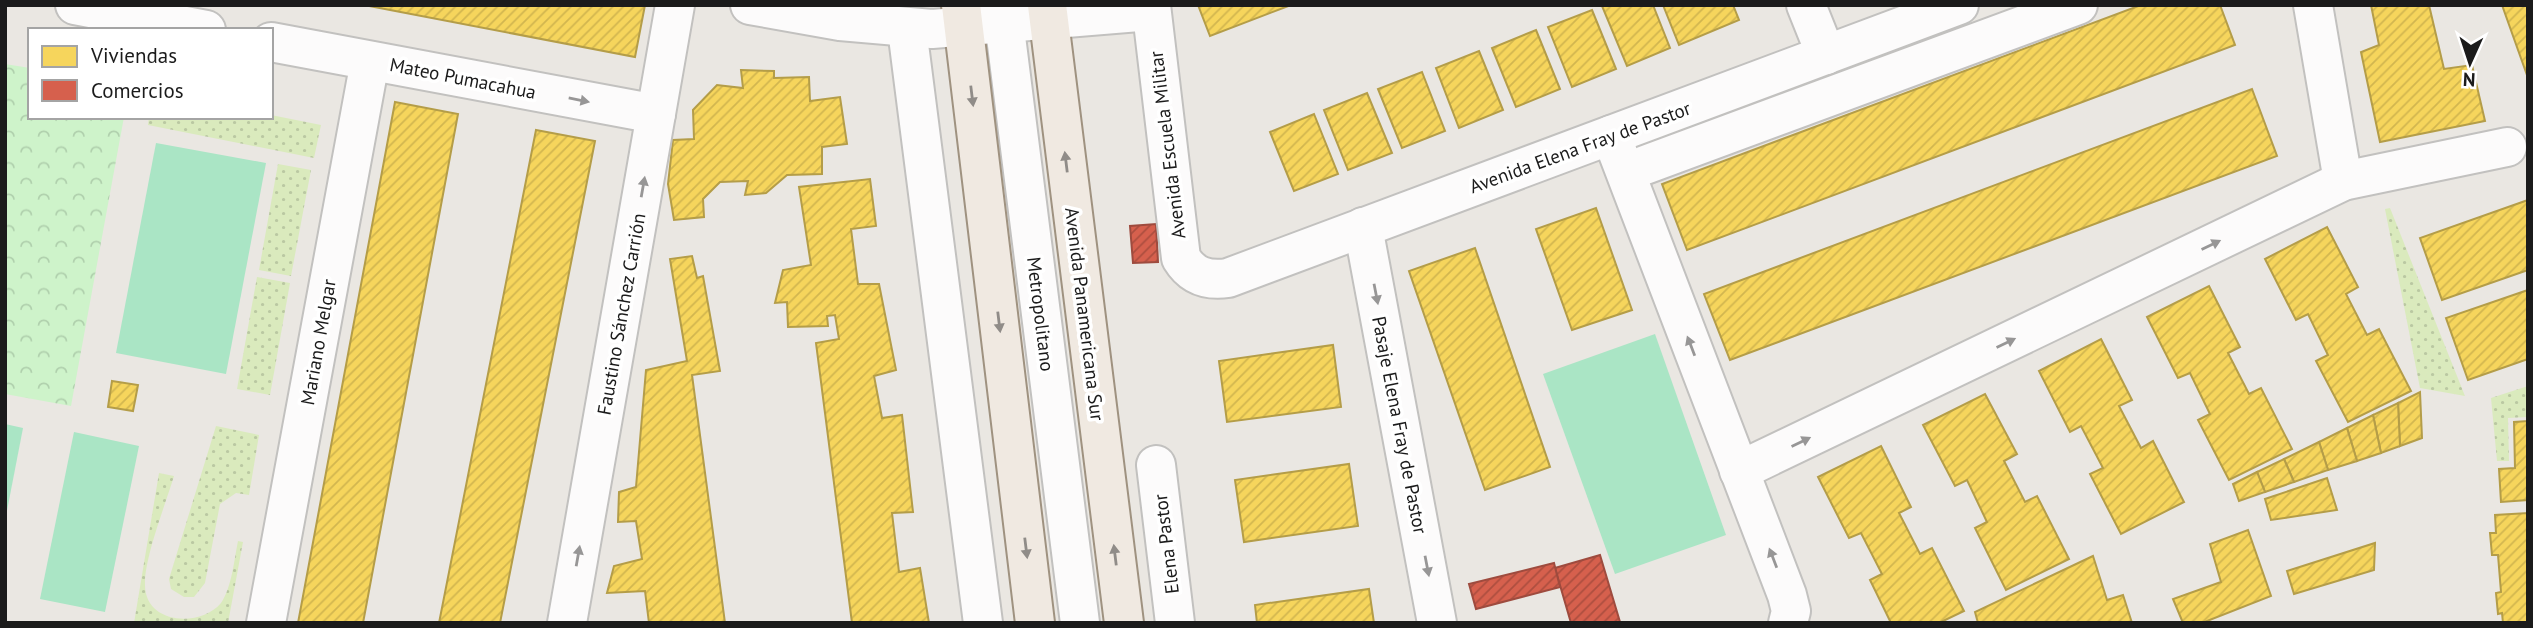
<svg xmlns="http://www.w3.org/2000/svg" width="2533" height="628" viewBox="0 0 2533 628" font-family="'PT Sans',sans-serif">
<style>
.grass{fill:url(#grass-dots)}
.park{fill:url(#park-crowns)}
.pitch{fill:#aae5c5}
.homes{fill:url(#homes-hatch);stroke:#b49d48;stroke-width:2}
.shops{fill:url(#shops-hatch);stroke:#9e4b3e;stroke-width:2}
.lines{fill:none;stroke-linecap:round;stroke-linejoin:round}
.minor-casing{stroke:#c2c1bf;stroke-width:42}
.major-casing{stroke:#9f9280;stroke-width:42}
.minor{stroke:#fcfbfb;stroke-width:38}
.major{stroke:#f0e9e1;stroke-width:38}
.oneway{fill:#908c88}
.oneway2{fill:#979696}
.labels{text-anchor:middle;stroke-width:7;stroke-linejoin:round;paint-order:stroke}
.street-label{font-size:19px;fill:#1b1b1b;stroke:#fff}
</style>
<defs>
<pattern id="grass-dots" width="8" height="8" patternUnits="userSpaceOnUse" patternTransform="scale(1.75)"><rect width="8" height="8" fill="#daeabd"/><path d="M2 2h.1M6 6h.1" fill="none" stroke="#bac8a2" stroke-width="1.8" stroke-linecap="round"/></pattern>
<pattern id="park-crowns" width="20" height="18" patternUnits="userSpaceOnUse" patternTransform="scale(1.75)"><rect width="20" height="18" fill="#cef3ca"/><path d="M2 6a3 3 0 1 1 6 0M12 15a3 3 0 1 1 6 0" fill="none" stroke="#b0d0ad"/></pattern>
<pattern id="homes-hatch" width="6" height="6" patternUnits="userSpaceOnUse" patternTransform="scale(1.75)"><rect width="6" height="6" fill="#f6d55c"/><path d="M-1 1l2-2M0 6l6-6M5 7l2-2" fill="none" stroke="#d2b64f"/></pattern>
<pattern id="shops-hatch" width="6" height="6" patternUnits="userSpaceOnUse" patternTransform="scale(1.75)"><rect width="6" height="6" fill="#d6604d"/><path d="M-1 1l2-2M0 6l6-6M5 7l2-2" fill="none" stroke="#ad4e3f"/></pattern>
</defs>
<rect width="100%" height="100%" fill="#eae7e2"/>
<g class="grass">
<path d="M271,115L321,125L314,158L148,125L149,117Z"/>
<path d="M278,164L311,170L291,276L259,270Z"/>
<path d="M2390,208L2465,396L2420,388L2385,209Z"/>
<path d="M257,277L290,283L270,395L237,389Z"/>
<path d="M2528,386V417L2508,418L2509,461H2497L2491,398Z"/>
<path d="M216,426L259,435L249,495L236,493L220,504L205,583L194,597H184L171,589L169,579Z"/>
<path d="M159,473L174,476C166,503 144,558 145,585C145,624 200,628 221,603C232,587 234,560 238,541L243,542L228,623H134Z"/>
</g>
<path class="park" d="M5,64L30,68V117H124L71,406L5,394Z"/>
<g class="pitch">
<path d="M156,143L266,163L226,374L116,353Z"/>
<path d="M1655,334L1726,535L1615,574L1543,374Z"/>
<path d="M5,424L23,428L5,521Z"/>
<path d="M74,432L139,446L105,612L40,599Z"/>
</g>
<g class="homes">
<path d="M364,5H645L635,57Z"/>
<path d="M1198,5H1291L1210,36Z"/>
<path d="M1653,5L1670,48L1627,66L1602,6Z"/>
<path d="M1663,5H1733L1739,20L1679,45Z"/>
<path d="M2141,5H2220L2235,45L1687,250L1662,184Z"/>
<path d="M2371,5H2429L2444,69L2472,65L2485,121L2380,142L2361,52L2379,45Z"/>
<path d="M2502,5H2528V78Z"/>
<path d="M1592,10L1616,69L1572,87L1548,27Z"/>
<path d="M1536,30L1560,89L1516,107L1492,48Z"/>
<path d="M1479,51L1503,110L1459,128L1436,68Z"/>
<path d="M741,70L774,71V78L809,77L810,101L840,97L847,144L822,147V174L787,175L766,193L745,195L748,181L720,182L703,199L704,217L674,220L668,184L673,140L694,139L693,110L717,85L743,88Z"/>
<path d="M1422,72L1445,131L1402,148L1378,89Z"/>
<path d="M2252,89L2277,156L1730,360L1704,294Z"/>
<path d="M1367,93L1392,153L1348,170L1324,110Z"/>
<path d="M395,102L458,114L363,623H298Z"/>
<path d="M1314,114L1338,174L1294,191L1270,132Z"/>
<path d="M536,130L595,141L500,623H439Z"/>
<path d="M870,179L876,226L851,229L858,284H879L896,370L874,376L882,418L902,415L913,512L892,513L899,572L920,568L929,623H852L816,343L839,339L835,315L827,316L828,326L788,327L787,302L775,303L783,270L811,265L799,187Z"/>
<path d="M2528,200V270L2442,300L2420,238Z"/>
<path d="M1596,208L1632,310L1572,330L1536,229Z"/>
<path d="M2327,227L2358,287L2346,294L2367,335L2379,329L2411,391L2348,422L2316,361L2328,355L2308,314L2296,320L2265,259Z"/>
<path d="M1475,248L1550,467L1485,490L1409,271Z"/>
<path d="M692,256L697,278L703,276L720,371L692,375L725,623H649L645,591L607,593L614,566L642,559L636,521L618,522L619,492L636,487L646,370L687,361L670,259Z"/>
<path d="M2209,286L2240,347L2228,353L2249,394L2261,388L2292,449L2229,480L2198,420L2210,414L2190,373L2178,378L2147,317Z"/>
<path d="M2528,290V359L2468,380L2446,318Z"/>
<path d="M2101,339L2132,400L2119,406L2141,448L2153,441L2184,502L2121,534L2090,474L2103,468L2081,426L2070,432L2039,371Z"/>
<path d="M1333,345L1341,407L1227,422L1219,361Z"/>
<path d="M112,381L138,385L133,411L108,407Z"/>
<path d="M2420,392L2422,438L2400,446L2398,403Z"/>
<path d="M1985,394L2017,454L2004,461L2025,502L2037,496L2069,559L2006,590L1975,528L1987,522L1967,480L1955,486L1923,425Z"/>
<path d="M2398,403L2400,446L2381,453L2373,415Z"/>
<path d="M2373,415L2381,453L2357,461L2347,428Z"/>
<path d="M2528,421V500L2501,502L2499,469L2515,468L2514,422Z"/>
<path d="M2347,428L2357,461L2328,470L2319,442Z"/>
<path d="M2319,442L2328,470L2294,482L2284,459Z"/>
<path d="M1881,446L1911,507L1899,513L1920,554L1932,548L1964,611L1939,623H1891L1870,580L1882,574L1861,533L1849,538L1818,477Z"/>
<path d="M2284,459L2294,482L2265,492L2257,472Z"/>
<path d="M1349,464L1358,526L1244,542L1235,480Z"/>
<path d="M2257,472L2265,492L2239,501L2233,484Z"/>
<path d="M2327,478L2337,510L2271,520L2265,499Z"/>
<path d="M2528,513V623H2503L2502,613L2498,614L2496,593L2501,592L2498,555H2492L2490,533H2496L2495,515Z"/>
<path d="M2248,530L2271,596L2202,623H2183L2173,599L2221,582L2210,544Z"/>
<path d="M2375,543L2374,570L2294,594L2287,571Z"/>
<path d="M2093,556L2107,600L2123,595L2132,623H1978L1975,612Z"/>
<path d="M1369,589L1374,623H1257L1255,605Z"/>
</g>
<g class="shops">
<path d="M1156,224L1158,262L1133,263L1130,226Z"/>
<path d="M1600,555L1620,622L1571,623L1555,568Z"/>
<path d="M1554,563L1560,587L1476,609L1469,584Z"/>
</g>
<g class="lines">
<g class="minor-casing">
<g id="minor">
<path d="M75,5L206,30"/>
<path d="M750,5L840,21L932,29L1151,11"/>
<path d="M1002,5L1080,623"/>
<path d="M1151,5L1181,258C1192,276 1207,281 1228,278L1959,5"/>
<path d="M1806,5L1826,55"/>
<path d="M2313,5L2343,181"/>
<path d="M907,29L983,623"/>
<path d="M271,42L656,114"/>
<path d="M1611,135L1787,595L1791,611L1788,623"/>
<path d="M1645,165L2078,5"/>
<path d="M1363,227L1437,623"/>
<path d="M1156,465L1175,623"/>
<path d="M1739,471L2343,181L2507,147"/>
<path d="M266,623L370,61"/>
<path d="M567,623L675,5"/>
</g>
</g>
<g class="major-casing">
<g id="major">
<path d="M961,5L1035,623"/>
<path d="M1047,5L1124,623"/>
</g>
</g>
<use href="#minor" class="minor"/>
<use href="#major" class="major"/>
</g>
<defs><path id="oneway-solid" d="M-6-.8H1V-3.2L6.5 0L1 3.2V.8H-6Z" transform="scale(1.75)"/></defs>
<g class="oneway">
<use href="#oneway-solid" transform="translate(972 96) rotate(83)"/>
<use href="#oneway-solid" transform="translate(1066 162) rotate(-97)"/>
<use href="#oneway-solid" transform="translate(999 322) rotate(83)"/>
<use href="#oneway-solid" transform="translate(1026 548) rotate(83)"/>
<use href="#oneway-solid" transform="translate(1115 555) rotate(-97)"/>
</g>
<g class="oneway2">
<use href="#oneway-solid" transform="translate(579 100) rotate(11)"/>
<use href="#oneway-solid" transform="translate(643 187) rotate(-80)"/>
<use href="#oneway-solid" transform="translate(2211 245) rotate(-26)"/>
<use href="#oneway-solid" transform="translate(1376 294) rotate(79)"/>
<use href="#oneway-solid" transform="translate(2006 343) rotate(-26)"/>
<use href="#oneway-solid" transform="translate(1691 346) rotate(-111)"/>
<use href="#oneway-solid" transform="translate(1801 442) rotate(-26)"/>
<use href="#oneway-solid" transform="translate(578 556) rotate(-80)"/>
<use href="#oneway-solid" transform="translate(1773 558) rotate(-111)"/>
<use href="#oneway-solid" transform="translate(1427 566) rotate(79)"/>
</g>
<g class="labels">
<g class="street-label">
<text transform="translate(463 78) rotate(11)" y="7">Mateo Pumacahua</text>
<text transform="translate(1167 145) rotate(-97)" y="7">Avenida Escuela Militar</text>
<text transform="translate(1580 147) rotate(-20)" y="7">Avenida Elena Fray de Pastor</text>
<text transform="translate(621 314) rotate(-80)" y="7">Faustino Sánchez Carrión</text>
<text transform="translate(1041 314) rotate(83)" y="7">Metropolitano</text>
<text transform="translate(1085 314) rotate(83)" y="7">Avenida Panamericana Sur</text>
<text transform="translate(318 342) rotate(-80)" y="7">Mariano Melgar</text>
<text transform="translate(1400 425) rotate(79)" y="7">Pasaje Elena Fray de Pastor</text>
<text transform="translate(1166 544) rotate(-97)" y="7">Elena Pastor</text>
</g>
</g>
<rect width="2533" height="628" fill="none" stroke="#1b1b1b" stroke-width="14"/>
<rect x="28" y="28" width="245" height="91" fill="#ffffff" stroke="#a4a4a4" stroke-width="2"/>
<rect x="42" y="46" width="35" height="21" fill="#f6d55c" stroke="#a4a4a4" stroke-width="2"/>
<text x="91" y="63" font-size="21" fill="#1b1b1b">Viviendas</text>
<rect x="42" y="80" width="35" height="21" fill="#d6604d" stroke="#a4a4a4" stroke-width="2"/>
<text x="91" y="98" font-size="21" fill="#1b1b1b">Comercios</text>
<g transform="translate(2470 63) rotate(183)" stroke="#ffffff" stroke-width="5" paint-order="stroke">
<path d="M0-5L12 26L0 18L-12 26Z" fill="#1b1b1b"/>
<text y="-10" font-size="19" font-weight="bold" text-anchor="middle" fill="#1b1b1b">N</text>
</g>
</svg>
